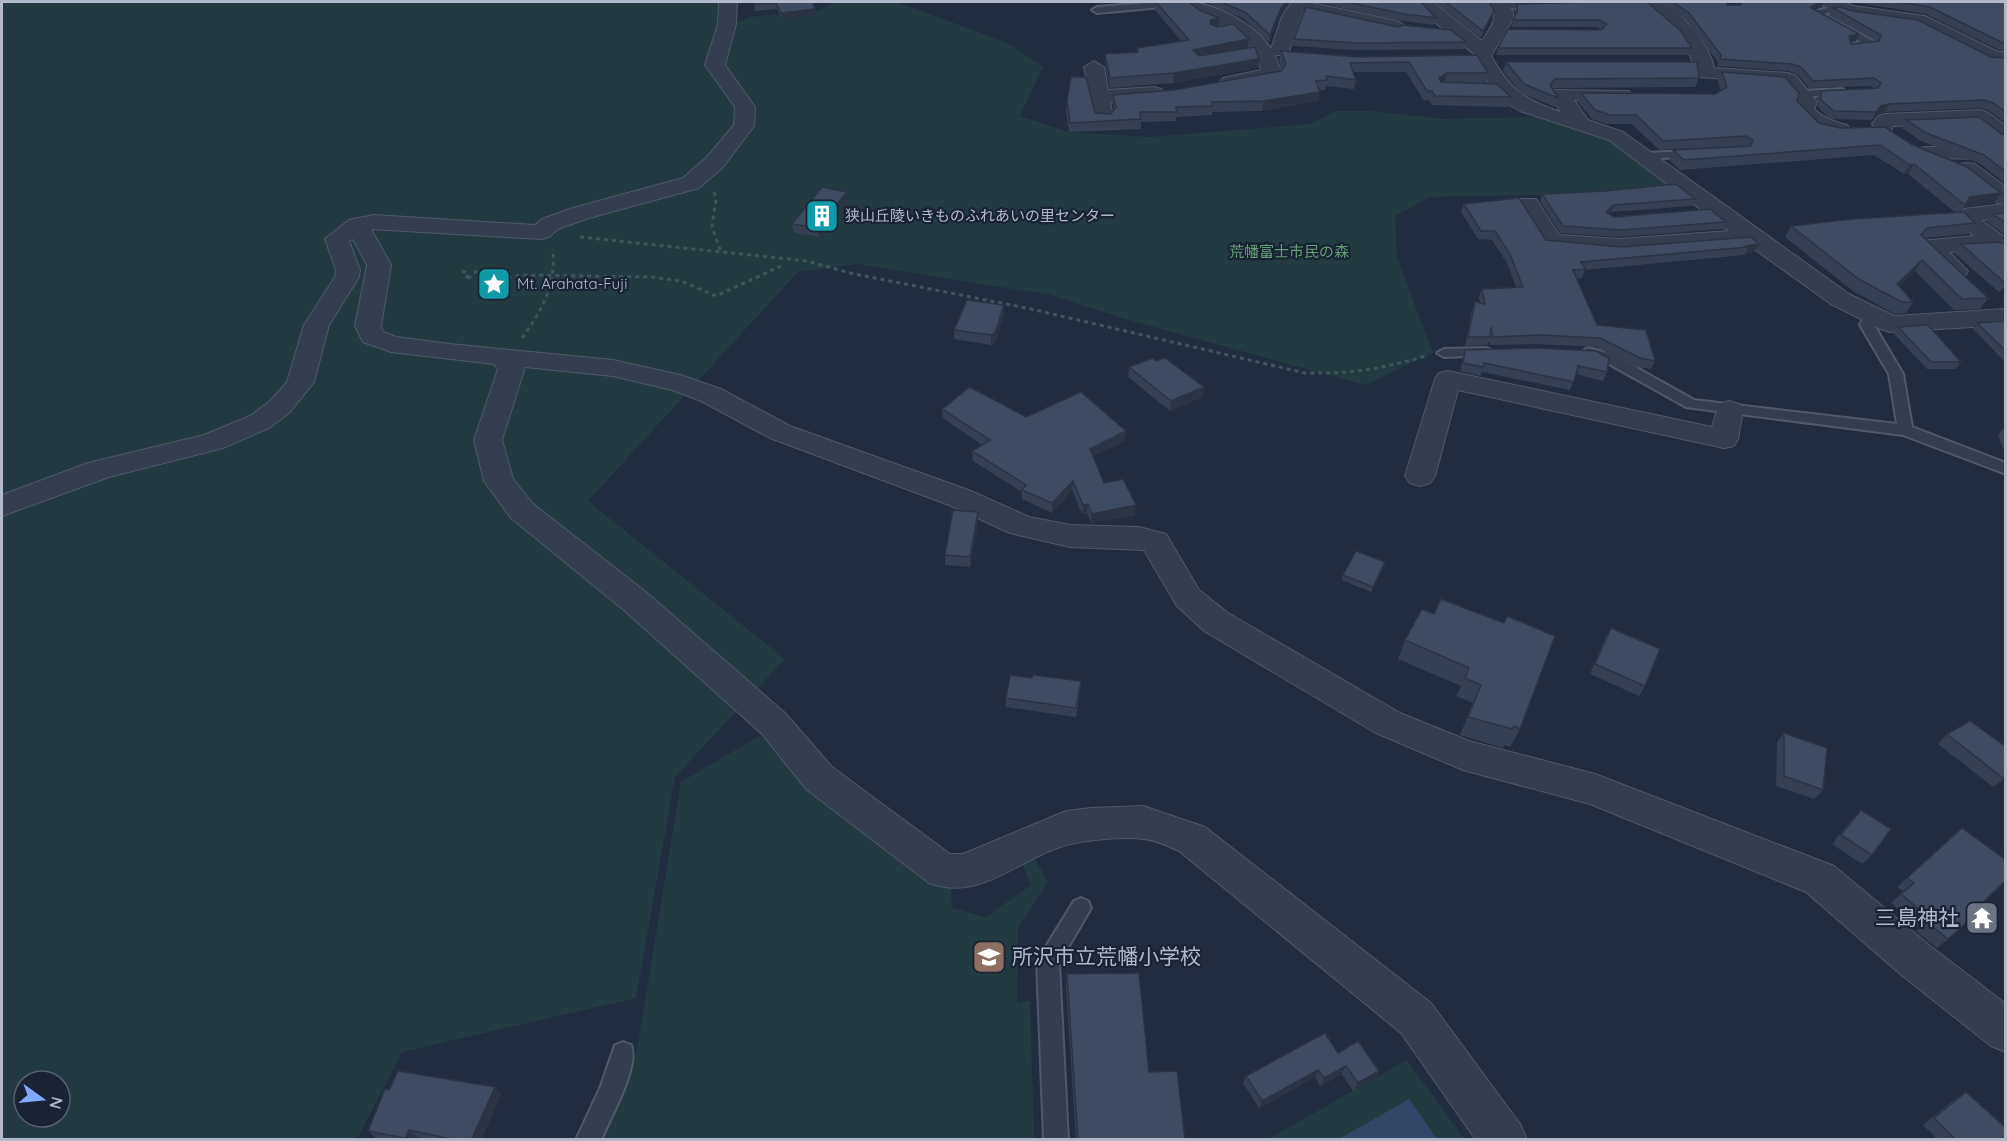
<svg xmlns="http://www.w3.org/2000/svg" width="2007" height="1141" viewBox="0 0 2007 1141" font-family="Quicksand,'Noto Sans JP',sans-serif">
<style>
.green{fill:#233a40;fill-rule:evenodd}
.water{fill:#334667}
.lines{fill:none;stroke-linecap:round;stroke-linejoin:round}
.service-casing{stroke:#505969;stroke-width:4}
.minor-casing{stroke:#505969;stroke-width:2}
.path{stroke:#3e565a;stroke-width:3;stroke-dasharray:4 4;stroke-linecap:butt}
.service{fill:#353e4e;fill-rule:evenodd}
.minor{fill:#353e4e;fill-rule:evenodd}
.wall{fill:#364053}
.shaded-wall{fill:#2c3444}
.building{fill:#3f4b61;stroke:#2c3444;stroke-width:1.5}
.labels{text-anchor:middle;stroke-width:4.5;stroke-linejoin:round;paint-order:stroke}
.far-poi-label{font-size:15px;fill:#b1b9ca;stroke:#1a2333;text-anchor:start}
.far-park-label{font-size:15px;fill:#659d75;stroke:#1a2333}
.near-poi-label{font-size:21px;fill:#b1b9ca;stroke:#1a2333;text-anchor:end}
</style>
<rect width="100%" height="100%" fill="#212c3f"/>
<g class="green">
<path d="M2,2H728L730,26L750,17L820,10L834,2H897L1008,43L1043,67L1020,116L1068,132L1150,137L1310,124L1336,111H1373L1444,119L1543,117L1610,137L1689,192L1430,197L1395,216L1397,258L1433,353L1365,385L1125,319L1051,295L857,264L798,272L588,501L785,659L675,777L636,998L402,1052L357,1139L2,1140ZM24,1081H60V1117H24Z"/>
<path d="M761,735L810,784L951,888L952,908L986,917L1031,885L1021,862L1034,857L1048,882L1018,928L1017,1003L1030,1001L1034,1139L601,1140L637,1050L681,782Z"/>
<path d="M1407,1060L1464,1139L1267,1140Z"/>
</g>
<path class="water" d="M1409,1099L1437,1139H1339Z"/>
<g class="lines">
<g class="service-casing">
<g id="service">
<path d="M1159,2H1189L1184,5L1097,13L1092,10L1097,7Z"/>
<path d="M1538,2L1542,4L1537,7L1499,9L1494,6L1499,3Z"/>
<path d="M1839,5L1842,6V10L1823,14L1875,42V46L1851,48V44L1861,42L1809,13Z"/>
<path d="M1842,89L1847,92L1846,94L1801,97L1796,94L1801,91Z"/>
<path d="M1692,151L1696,152V156L1645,159L1639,156L1645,153Z"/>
<path d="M1871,311L1878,315L1874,325L1903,374L1912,427L2006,463V474L1903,435L1686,407L1602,360L1581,352L1588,348L1612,354L1694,400L1897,424L1889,374L1860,325L1866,312Z"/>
<path d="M1487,348L1494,352L1492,355L1444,357L1437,353L1444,349Z"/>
<path d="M1081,898L1088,901L1091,908L1059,963L1068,1140H1044L1037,961L1074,901Z"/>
<path d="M623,1042L631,1045C640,1066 610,1118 601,1140H576L601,1086L615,1045Z"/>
</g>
</g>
<g class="minor-casing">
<g id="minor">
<path d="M719,2H737L736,24L725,65L755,107L754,126L723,167L699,188L589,218L558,229L549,237L541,239L371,229L391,265L381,326L383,332L396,337L450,344L613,360L680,375L721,389L790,426L971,491L1029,517L1070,525L1139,527L1166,534L1199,590L1228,613L1400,713L1469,741L1595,774L1834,866L1929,945L2006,1004V1052L1991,1046L1899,973L1806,892L1590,804L1463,770L1376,733L1204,631L1177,606L1144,550L1070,547L1010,533L949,505L770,438L701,401L672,390L613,376L525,367L502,440L513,479L533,504L647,593L786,714L832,767L950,854H963L1066,811L1091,808L1143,806L1205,827L1431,1003L1520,1124L1527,1140H1476L1401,1033L1179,851C1168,846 1156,840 1144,839C1125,836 1089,840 1071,844C1022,855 982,903 929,883L806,789L762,734L625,611L511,518L484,481L474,440L498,369L494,364L391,352L363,342L355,326L367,265L353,239L349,241L360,270L359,277L329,325L314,382L289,413L269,428L223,448L109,477L2,516V495L88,463L204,435L250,416L270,401L287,382L304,325L335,277L336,270L325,239L349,220L374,215L535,225L542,219L573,208L683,178L707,157L734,125L735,107L705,65L718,24Z"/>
<path d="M1182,2C1211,0 1256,24 1271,49L1282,16L1292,2H1307L1397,21L1406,26L1397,31L1303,11L1289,51L1287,55H1275L1282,74L1279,78L1230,88L1220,82L1223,78L1261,70C1246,15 1205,35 1182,2Z"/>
<path d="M1416,2H1433L1482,41C1492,24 1500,20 1487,2H1505L1513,12V19L1491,56C1510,90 1525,100 1561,112L1549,94L1552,90L1629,91L1632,95L1629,99L1622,101L1574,100L1588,120L1623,132L1849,294L1894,316L2006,309V325L1890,332L1881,329L1831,304L1746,243L1619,253L1543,246L1517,204L1520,199H1536L1559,235L1619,239L1729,231L1609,140L1520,111L1506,103L1482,75L1474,54L1432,20Z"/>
<path d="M1640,2C1645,2 1653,0 1658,2C1678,5 1712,49 1714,68L1788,73L1796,76L1817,102L1814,109C1825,119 1833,121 1847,125L1850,129L1847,133C1826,139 1806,127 1794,109L1797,102L1778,83L1698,77L1686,45L1670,27Z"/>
<path d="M1820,2H1843L1854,6L1925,16L1998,52H2006V64L1988,62L1915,25L1850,16L1823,6Z"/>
<path d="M1094,61L1104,67L1108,90L1154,87L1161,89L1164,93L1161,97L1154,99L1110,102L1113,117L1110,121H1096L1084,67Z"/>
<path d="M1980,110L1987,112L2006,126V142L1999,140L1975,122L1893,126L1891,132H1877L1872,124L1878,116L1885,114Z"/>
<path d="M1926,147H1994L2002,148L2005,153L2002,158L1994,159L1918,158L1915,153L1918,148Z"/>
<path d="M1967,163L1975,164L2006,187V218L1981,220L2006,238V249L1949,252L1968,271L1965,276C1946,281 1927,261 1916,246L1920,241L1974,236L1958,222L1964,209L2004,204L1998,203L1959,174L1956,169L1959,164Z"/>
<path d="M1448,371L1712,427L1719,404L1729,401L1739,404L1743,410L1738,439L1734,446L1724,448L1458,390L1435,476L1430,483L1420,486L1410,483L1405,476L1435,379L1439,373Z"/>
</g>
</g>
<g class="path">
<path d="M714,192L716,199L712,227L721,252"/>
<path d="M580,237L807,261L850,273L1031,309L1305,373C1354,374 1379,369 1426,356"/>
<path d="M462,271L468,273L466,280L477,271H483L484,281L496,270L488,281L491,284L506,269H509L507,278L522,275L652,277L681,281L716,296L781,266"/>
<path d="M522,338C543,309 556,285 553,249"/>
</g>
<use href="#service" class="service"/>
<use href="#minor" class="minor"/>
</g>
<g class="wall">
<path d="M812,2L815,9L816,15L782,20L777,9L755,11L754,4Z"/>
<path d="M1156,2L1199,10L1219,18L1218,27L1248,48L1236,50L1258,68L1173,83L1110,88L1105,63V54L1137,52V48L1181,41L1155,10Z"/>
<path d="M1199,2H1291L1280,15L1269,42L1244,19L1208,3Z"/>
<path d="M1315,2H1421L1436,18L1434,25L1402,21Z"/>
<path d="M1435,2H1489L1491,18L1481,38Z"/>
<path d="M1602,2H1647L1692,48L1689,55H1496L1498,48L1601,29L1597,27H1511L1515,16V11L1517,4L1603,2Z"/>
<path d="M1655,2H1727V5H1741L1743,2H1824L1821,7L1816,10L1859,34L1856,41L1850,42L1851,44L1876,41L1829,15L1833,8L1991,57L2006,58V123L1988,110L1980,108L1885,112L1877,114L1872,120L1830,119L1818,107L1817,98L1821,91L1874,88L1870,86L1809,88L1798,75L1789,71L1717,66L1718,62L1686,20L1666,5Z"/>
<path d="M1853,2H2006V50H1999L1926,14Z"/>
<path d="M1294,39L1466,42L1464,49L1356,50L1293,46Z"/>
<path d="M1281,51L1358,57L1477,55L1488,73L1485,83H1470L1511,97L1508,107L1432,105L1429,100L1424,101L1406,72H1353L1356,80L1354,89L1326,86L1325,90H1320L1318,101L1262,111L1212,112V115L1176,117V121L1141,122V129L1069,132L1066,111L1067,101L1095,113L1111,114L1114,110L1113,104V95L1174,90L1281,71L1282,69L1279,61Z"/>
<path d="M1506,62L1699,78L1695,87L1552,88L1558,98L1555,107L1521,93L1503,71Z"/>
<path d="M1722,72L1797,101L1819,123L1911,144L2001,193L1994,203L1964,207L1960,213L1975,223L1968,234L1924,238L1988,298L1980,309L1954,310L1915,271L1899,286L1913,302L1906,313L1894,314L1853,291L1785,237L1791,226L1956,213L1908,174H1904L1874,155L1680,170L1669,160L1673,150L1743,146L1659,150L1632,124H1607L1592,119L1578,102L1581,93L1715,94L1721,91L1718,82Z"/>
<path d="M1906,120L2006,135V184L1979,163L1921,141L1902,128Z"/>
<path d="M847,192L848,201L819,237L794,233L792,224Z"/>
<path d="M1542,194L1695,199L1692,206L1611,212L1609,214L1614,217L1726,222L1723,229L1619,237L1560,233L1540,201Z"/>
<path d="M1464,204L1546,240L1622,247L1750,237L1754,252L1745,254L1744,255L1585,270L1582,278H1577L1597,325L1655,361L1651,369L1635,367L1596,347L1535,344L1490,345L1489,341L1487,345L1465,346L1472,311L1475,302L1480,303L1479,297L1482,289L1516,287L1507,263L1492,240L1478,239L1461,212Z"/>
<path d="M2006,213V235L1987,222L1993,214Z"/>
<path d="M1961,244H2006V285L1999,292L1955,254Z"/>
<path d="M1004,315L995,343L991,345L954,339V330Z"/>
<path d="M2006,321V363L1973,329L1977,323Z"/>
<path d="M1898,327L1961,362L1956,369H1927L1894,334Z"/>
<path d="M1538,348L1607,372L1603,381L1576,374L1570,390L1482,372L1480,376L1460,371L1465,350Z"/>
<path d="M1156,361L1204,387L1202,397L1170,411L1128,377L1129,367Z"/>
<path d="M942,409L1026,417L1125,441L1093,456L1104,483L1135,515L1091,523L1087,513L1082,514L1072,490L1052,513L1022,499V492L973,461L972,451L982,445L943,418Z"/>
<path d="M2006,425V456L1998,435Z"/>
<path d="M978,512V522L970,567L945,565V555Z"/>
<path d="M1383,567L1371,592L1342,580L1343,575Z"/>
<path d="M1422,609L1520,729L1510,747L1504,745L1503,748L1460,735L1473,703L1456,696L1461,686L1398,659L1405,640Z"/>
<path d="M1611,628L1645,686L1639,696L1590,674L1605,638Z"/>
<path d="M1080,691L1076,717L1006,707V698Z"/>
<path d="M1784,733L1823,790L1814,799L1776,786L1777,742Z"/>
<path d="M1947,734L2006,747V779L1993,787L1938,744Z"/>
<path d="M1861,810L1872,855L1862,864L1832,844L1852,819Z"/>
<path d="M1962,828L1973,912L1948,939L1937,948L1916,931L1921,928L1891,903L1904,891L1897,887Z"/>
<path d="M1067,974L1149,1072L1185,1140H1076L1066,986Z"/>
<path d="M1338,1053L1379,1071L1375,1079L1353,1091L1342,1074L1320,1086L1315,1077L1259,1108L1243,1083L1246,1076Z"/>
<path d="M389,1090L501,1094L481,1140H430L417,1137L415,1140H384L376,1138L368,1131Z"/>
<path d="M1966,1092L2006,1140H1938L1923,1125L1955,1099Z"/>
</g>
<g class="shaded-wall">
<path d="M1286,2H1291L1280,15L1269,42L1270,35L1281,8Z"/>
<path d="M1822,2H1824L1821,7L1807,14L1810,7Z"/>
<path d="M815,9L816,15L782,20L781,13Z"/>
<path d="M1494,11L1491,18L1481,38L1483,31Z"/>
<path d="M1219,18L1218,27L1209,29L1211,20Z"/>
<path d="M1859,34L1856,41L1845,44L1849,36Z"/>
<path d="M1249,39L1248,48L1192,59L1193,50Z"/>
<path d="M1259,59L1258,68L1173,83L1174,73Z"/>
<path d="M1447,73L1444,83L1437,87L1439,78Z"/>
<path d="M1320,92L1318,101L1262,111L1264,101Z"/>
<path d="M1889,104L1885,112L1877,114L1872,120L1876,112L1881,106Z"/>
<path d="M1914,164L1908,174H1904L1910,165Z"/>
<path d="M847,192L848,201L819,237L818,228Z"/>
<path d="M2001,193L1994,203L1964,207L1970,197Z"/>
<path d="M1614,205L1611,212L1603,219L1606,212Z"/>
<path d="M1759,244L1754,252L1745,254L1748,247L1746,246Z"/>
<path d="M1922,260L1915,271L1889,295L1897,284Z"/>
<path d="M1004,305V315L995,343L991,345V335Z"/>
<path d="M1204,387L1202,397L1170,411L1171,401Z"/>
<path d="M1126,431L1125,441L1089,458L1090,449Z"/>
<path d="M1073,481L1072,490L1052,513V503Z"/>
<path d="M1088,504L1087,513L1082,514L1083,505Z"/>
<path d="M1136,505L1135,515L1091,523L1092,514Z"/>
<path d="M978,512V522L970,567V557Z"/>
<path d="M2006,777V779L1993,787L2003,778Z"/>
<path d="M1346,1066L1342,1074L1320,1086L1324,1078Z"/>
<path d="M1318,1070L1315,1077L1259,1108L1262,1101Z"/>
<path d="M1379,1071L1375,1079L1353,1091L1358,1083Z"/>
<path d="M495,1087L501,1094L481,1140H471Z"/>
<path d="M409,1130L417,1137L415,1140H407L405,1138Z"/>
</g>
<g class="building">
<path d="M755,2H812L815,9L781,13L776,3L754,4Z"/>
<path d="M1156,2H1189L1199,10L1219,18L1211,20L1210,24L1217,27L1233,24L1249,39L1193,50L1199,56L1255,47L1259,59L1174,73L1110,78L1105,54L1138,52L1137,48L1189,40Z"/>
<path d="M1221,2H1286L1281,8L1270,35L1245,12Z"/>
<path d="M1347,2H1421L1436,18L1404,14Z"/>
<path d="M1446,2H1489L1494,11L1483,31Z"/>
<path d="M1604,2H1647L1680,30L1692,48H1498L1508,29L1601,30L1607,24L1599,20H1513L1517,12V4Z"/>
<path d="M1673,2H1727V5H1741L1743,2H1822L1810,7L1859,34L1849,36L1851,44L1879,41L1881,35L1833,8L1840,7L1853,11L1918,20L1991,57L2006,58V112L1993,103L1984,100L1889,104L1881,106L1876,112L1834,111L1821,100V91L1878,88L1881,83L1874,78L1813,81L1801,67L1792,64L1720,59L1721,55L1689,13Z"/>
<path d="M1897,2H2006V43H2003L1930,7Z"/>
<path d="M1306,7L1398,27L1403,25L1451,30L1466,42L1357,43L1294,39Z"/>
<path d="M1281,51L1358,57L1477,55L1488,73H1447L1439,78L1441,82L1497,84L1511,97L1435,96L1432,91H1427L1409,62L1350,63L1356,80L1326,76L1327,80L1316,81L1320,92L1264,101L1212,102L1213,106L1176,107L1177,112H1140L1141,119L1070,123L1067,101L1071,77H1086L1095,113L1111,114L1116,107L1113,95L1174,90L1281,71L1286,64Z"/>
<path d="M1506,62H1697L1699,78L1555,79L1550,85L1558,98L1524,84Z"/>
<path d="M1722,72L1785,77L1799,93L1797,101L1819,123L1840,128L1885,127L1911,144L1967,167L2001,193L1970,197L1965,205L1914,164L1910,165L1880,145L1684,160L1673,150L1751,146L1753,140L1746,136L1663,141L1636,115H1610L1595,110L1581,93L1715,94L1727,87Z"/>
<path d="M1979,117L2002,134L2006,135V172L1984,155L1926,133L1906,120Z"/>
<path d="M1676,184L1695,199L1614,205L1606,212L1614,217L1710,209L1726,222L1622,230L1563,226L1542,194L1605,191Z"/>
<path d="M822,187L847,192L818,228L792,224Z"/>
<path d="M1519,198L1546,240L1622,247L1750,237L1759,244L1746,246L1748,247L1581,262L1586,269L1573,270L1597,325L1646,330L1655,361L1640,358L1600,338L1539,335L1493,337L1491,327L1490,337H1468L1475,302L1485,304L1482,289L1523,287L1510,254L1495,231H1481L1464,204Z"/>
<path d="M1964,212L1975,223L1927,228L1921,235L1988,298L1962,299L1922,260L1897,284L1913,302H1902L1860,280L1791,226L1852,219Z"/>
<path d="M2006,213V223L1993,214Z"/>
<path d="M1997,242L2006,244L2005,283L1961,244Z"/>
<path d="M967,300L1004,305L995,333L991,335L954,330Z"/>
<path d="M2006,321V351L1977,323Z"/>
<path d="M1928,325L1961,362H1931L1898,327Z"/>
<path d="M1538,348L1596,351L1609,358L1607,372L1578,366L1574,382L1484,363L1483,367L1463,363L1465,350Z"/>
<path d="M1153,358L1156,361L1165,358L1204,387L1171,401L1129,367Z"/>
<path d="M970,387L1026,417L1081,392L1126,431L1090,449L1104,483L1123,479L1136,505L1092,514L1088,504L1083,505L1073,481L1052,503L1022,490L1026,485L972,451L990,440L942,409Z"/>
<path d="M953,510L978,512L970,557L945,555Z"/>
<path d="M1356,551L1385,562L1373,587L1343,575Z"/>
<path d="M1441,599L1504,623L1507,616L1555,636L1520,729L1514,726L1512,729L1468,717L1481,685L1465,678L1469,668L1405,640L1422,609L1434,614Z"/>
<path d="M1611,628L1660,649L1645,686L1595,664Z"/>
<path d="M1010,675L1032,678L1033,675L1081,681L1076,708L1006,698Z"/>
<path d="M1970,721L2006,747V777L2003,778L1947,734Z"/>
<path d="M1784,733L1827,748L1823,790L1784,776Z"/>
<path d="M1861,810L1891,829L1872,855L1841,835Z"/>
<path d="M1962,828L2006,860V880L1973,912L1976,914L1948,939L1927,922L1931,919L1901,894L1914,883L1907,878Z"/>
<path d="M1139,973L1149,1072L1177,1071L1185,1140H1078L1067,974Z"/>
<path d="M1325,1033L1338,1053L1358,1041L1379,1071L1358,1083L1346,1066L1324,1078L1318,1070L1262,1101L1246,1076Z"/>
<path d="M398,1071L495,1087L471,1140H456L409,1130L405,1138L368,1131L385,1089L389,1090Z"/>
<path d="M1966,1092L2006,1128V1140H1956L1934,1118Z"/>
</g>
<defs>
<g id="building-square" transform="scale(1.725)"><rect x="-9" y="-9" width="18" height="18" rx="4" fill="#0f9aa8" stroke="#1a2333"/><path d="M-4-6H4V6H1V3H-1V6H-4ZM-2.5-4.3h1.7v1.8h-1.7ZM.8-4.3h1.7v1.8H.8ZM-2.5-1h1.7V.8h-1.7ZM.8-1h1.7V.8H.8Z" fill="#fff"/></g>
<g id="sight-square" transform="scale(1.725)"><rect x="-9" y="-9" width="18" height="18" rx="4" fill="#0f9aa8" stroke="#1a2333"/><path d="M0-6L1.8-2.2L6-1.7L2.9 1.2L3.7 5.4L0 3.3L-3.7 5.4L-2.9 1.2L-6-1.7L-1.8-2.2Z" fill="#fff"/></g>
<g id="temple-square" transform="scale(1.725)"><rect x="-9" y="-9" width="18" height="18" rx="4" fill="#6b7280" stroke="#1a2333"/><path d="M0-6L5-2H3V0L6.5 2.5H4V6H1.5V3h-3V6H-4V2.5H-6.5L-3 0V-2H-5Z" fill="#fff"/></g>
<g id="school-square" transform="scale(1.725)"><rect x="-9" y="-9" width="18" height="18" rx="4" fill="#8d6e63" stroke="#1a2333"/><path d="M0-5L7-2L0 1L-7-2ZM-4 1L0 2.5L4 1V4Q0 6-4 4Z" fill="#fff"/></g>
</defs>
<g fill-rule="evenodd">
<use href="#building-square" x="822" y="216"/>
<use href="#sight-square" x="494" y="284"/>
<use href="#temple-square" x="1982" y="918"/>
<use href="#school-square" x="989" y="957"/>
</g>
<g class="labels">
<g class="far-poi-label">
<text x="845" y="221">狭山丘陵いきものふれあいの里センター</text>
<text x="517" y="289">Mt. Arahata-Fuji</text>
</g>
<g class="far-park-label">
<text x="1289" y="257">荒幡富士市民の森</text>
</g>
<g class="near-poi-label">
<text x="1959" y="925">三島神社</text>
<text x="1012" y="964" text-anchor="start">所沢市立荒幡小学校</text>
</g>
</g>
<rect width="2007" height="1141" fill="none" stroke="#b1b9ca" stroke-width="6"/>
<g transform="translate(42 1099) rotate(105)"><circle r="28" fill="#1a2333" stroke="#565f6f" stroke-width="1.5"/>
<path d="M0-4.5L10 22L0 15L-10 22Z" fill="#80a9ff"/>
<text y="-9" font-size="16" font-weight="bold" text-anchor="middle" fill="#b1b9ca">N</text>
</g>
</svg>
